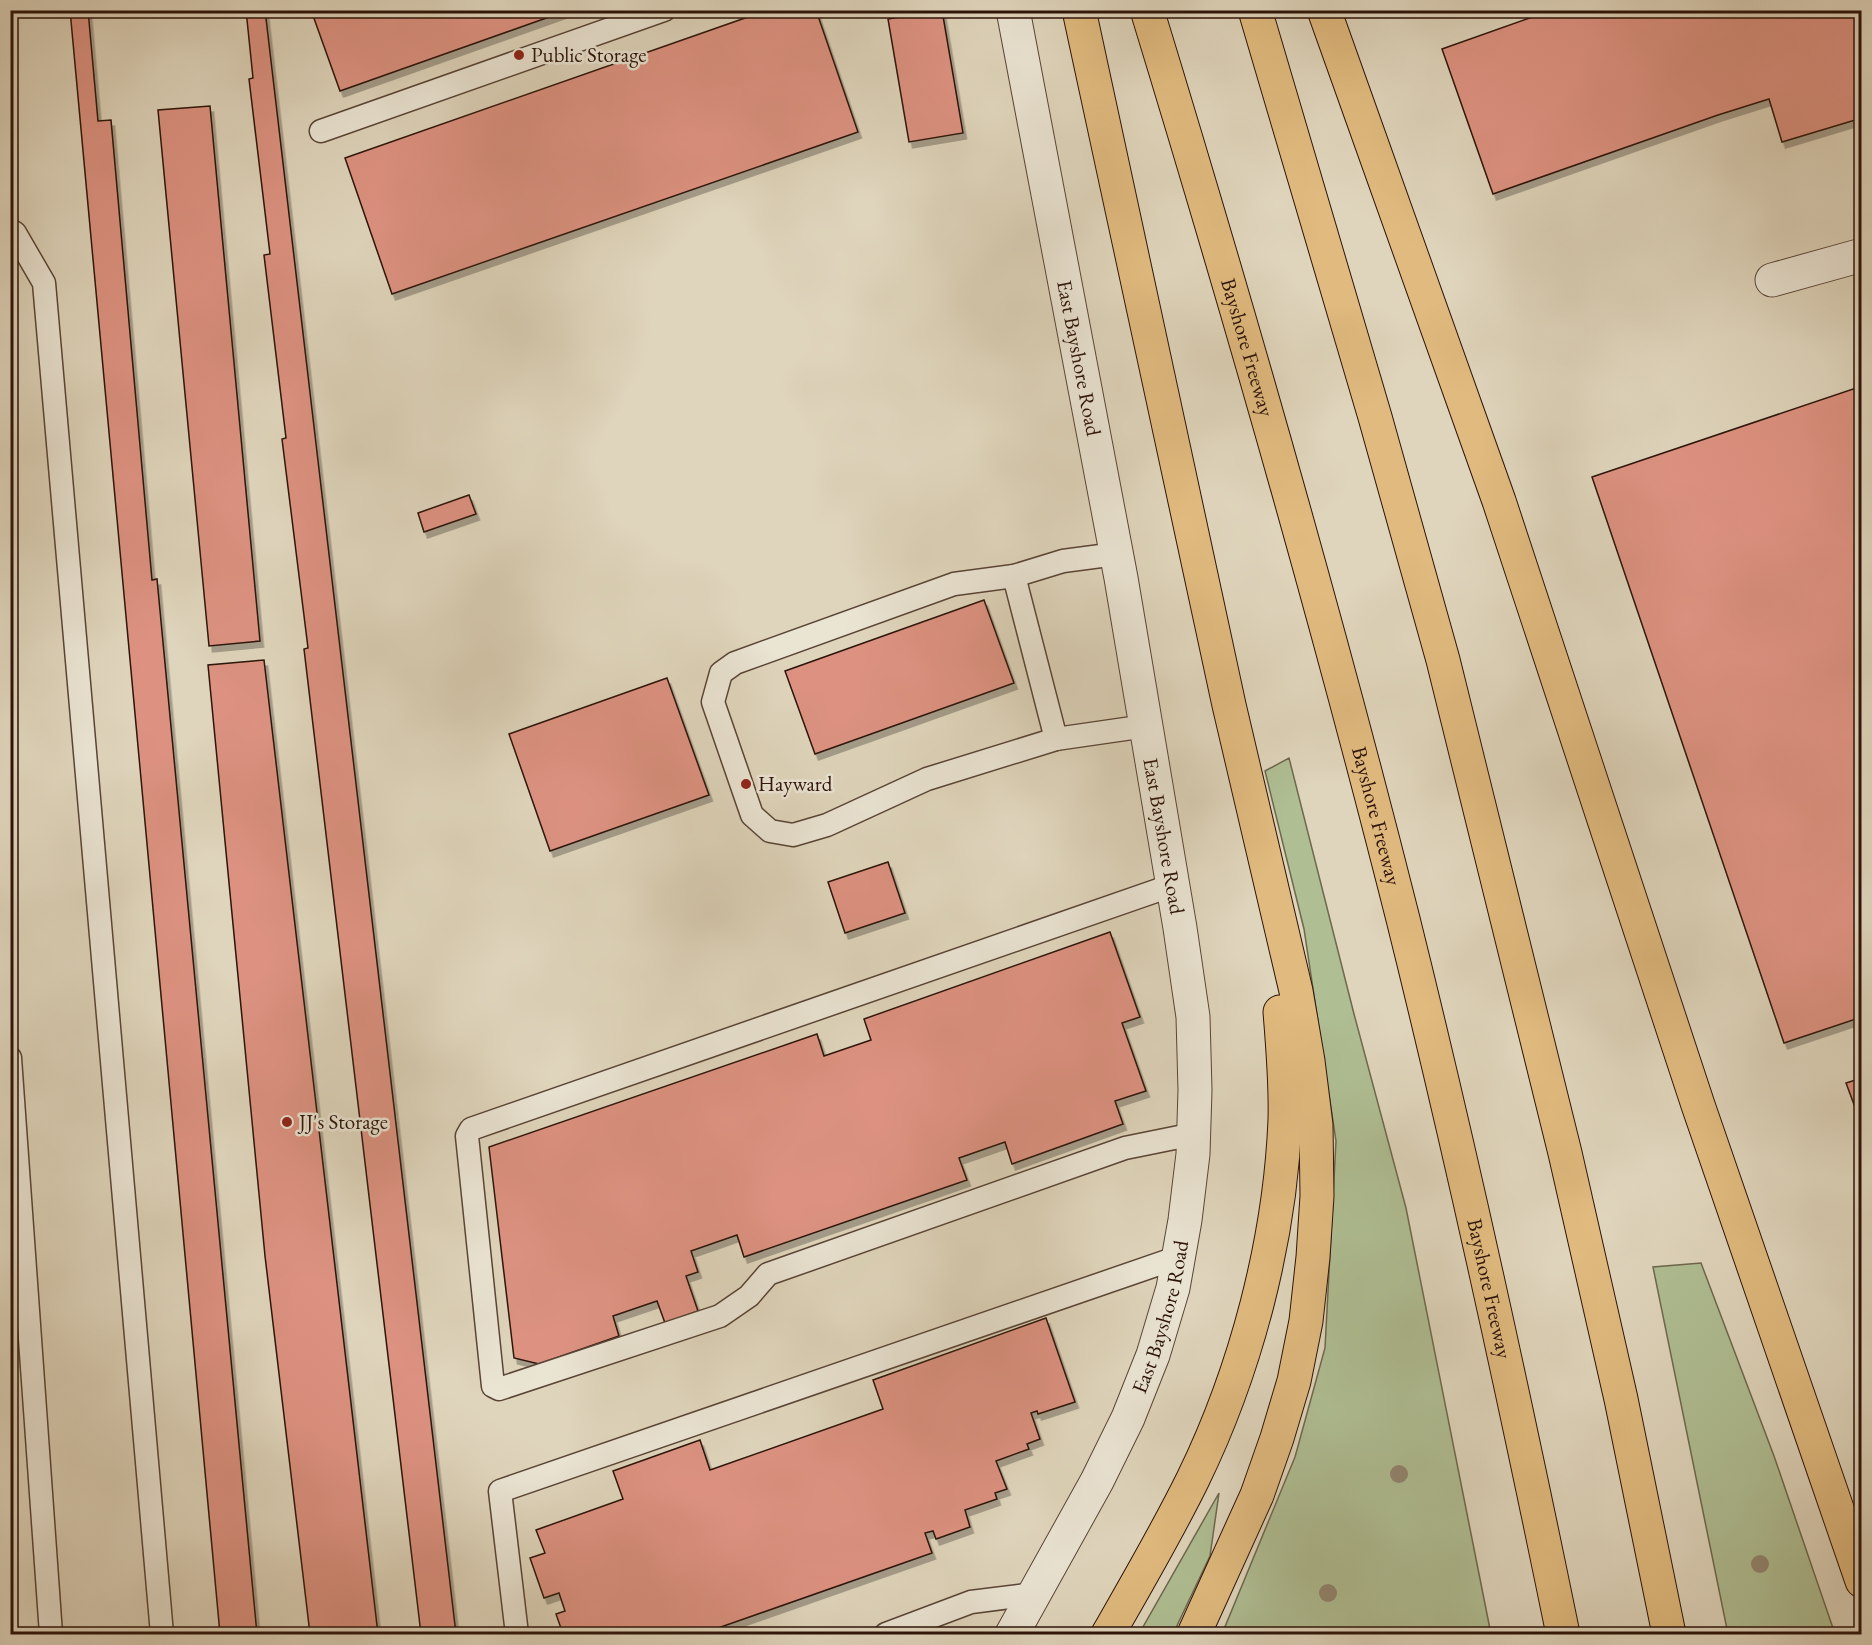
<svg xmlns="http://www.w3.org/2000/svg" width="1872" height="1645" viewBox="0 0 1872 1645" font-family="'EB Garamond',serif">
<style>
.green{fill:#afbe93;stroke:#6e684e;stroke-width:1.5}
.building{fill:#dd9281;stroke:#2c1309;stroke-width:1.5;filter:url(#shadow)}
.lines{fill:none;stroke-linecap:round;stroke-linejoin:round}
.service-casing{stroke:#594436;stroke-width:25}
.minor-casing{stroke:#594436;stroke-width:35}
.tertiary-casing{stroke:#594436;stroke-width:35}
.motorway-casing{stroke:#2c1309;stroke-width:35}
.service{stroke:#eae4d3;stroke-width:22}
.minor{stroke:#eae4d3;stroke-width:33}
.tertiary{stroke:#eae4d3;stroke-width:33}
.motorway{stroke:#e0ba7e;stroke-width:33}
.tree{fill:#928670}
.poi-dot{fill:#8f2418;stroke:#eae4d3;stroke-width:2}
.labels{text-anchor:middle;stroke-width:5;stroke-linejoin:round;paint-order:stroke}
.poi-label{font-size:21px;fill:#2c1309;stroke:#eae4d3;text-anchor:start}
.street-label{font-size:21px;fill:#2c1309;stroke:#eae4d3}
</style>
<defs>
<filter id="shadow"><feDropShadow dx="3.5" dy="6" stdDeviation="0" flood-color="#0004"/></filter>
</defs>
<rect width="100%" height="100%" fill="#dfd5bc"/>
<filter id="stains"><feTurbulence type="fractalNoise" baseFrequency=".00333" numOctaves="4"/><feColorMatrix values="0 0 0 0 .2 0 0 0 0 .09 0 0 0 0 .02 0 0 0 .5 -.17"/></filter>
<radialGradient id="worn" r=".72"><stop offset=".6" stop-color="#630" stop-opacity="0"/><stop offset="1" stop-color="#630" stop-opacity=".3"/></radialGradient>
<g class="green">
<path d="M1289,758L1354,1014L1406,1208L1491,1634H1222L1295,1457L1325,1348L1336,1141L1304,929L1265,771Z"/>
<path d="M1701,1263L1774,1456L1835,1634H1728L1653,1267Z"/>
<path d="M1219,1493L1210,1556L1173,1634H1139Z"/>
</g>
<g class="building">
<path d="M70,10H88L98,121L111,120L152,580L157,579L257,1634H220Z"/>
<path d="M246,10H265L456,1634H421L304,649L308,648L282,439L286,438L264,255L270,254L249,79L253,78Z"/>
<path d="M311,10H569L340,91Z"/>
<path d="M768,10H816L858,132L392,294L345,158Z"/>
<path d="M942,10L963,133L909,142L888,19Z"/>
<path d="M1552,10H1862V118L1782,142L1769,99L1718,115L1493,194L1442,49Z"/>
<path d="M210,106L260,641L209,646L158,110Z"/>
<path d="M1862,386V1017L1784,1043L1592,477Z"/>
<path d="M469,495L476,514L424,532L418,513Z"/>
<path d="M984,600L1014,683L815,754L785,671Z"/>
<path d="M264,660L378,1634H310L265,1256L208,665Z"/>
<path d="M667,678L709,795L550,851L509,734Z"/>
<path d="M888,862L905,913L845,933L828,882Z"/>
<path d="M1110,932L1140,1017L1122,1023L1146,1091L1115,1101L1123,1124L1012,1164L1005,1142L959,1158L967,1180L744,1257L737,1235L691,1251L698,1272L686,1276L698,1311L665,1323L657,1301L613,1316L619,1336L539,1364L514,1358L489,1147L817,1034L824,1056L871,1040L864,1019Z"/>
<path d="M1862,1078V1126L1846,1083Z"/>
<path d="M1046,1318L1075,1402L1038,1414L1037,1411L1031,1413L1040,1439L1027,1444L1029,1449L996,1461L1007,1489L995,1493L997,1499L965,1510L970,1527L936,1539L933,1531L925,1533L932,1553L701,1634H563L556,1614L565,1611L559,1593L544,1598L530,1558L545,1553L536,1530L623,1499L613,1471L700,1440L710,1470L883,1409L873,1380Z"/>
</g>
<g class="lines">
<g class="service-casing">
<g id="service">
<path d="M321,131L664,10"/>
<path d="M10,230L15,233L44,283L162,1634"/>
<path d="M1116,554L1063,561L1014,576L954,584L735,663L721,673L713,702L752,815L770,831L793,835L827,825L927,779L1056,739L1146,726"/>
<path d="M1014,576L1056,739"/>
<path d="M1173,885L471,1129L467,1136L493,1386L499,1389L720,1316L749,1296L768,1274L1125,1148L1194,1134"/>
<path d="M10,1058L51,1634"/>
<path d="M517,1634L500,1491L1179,1257"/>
<path d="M886,1634L971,1602L1034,1594"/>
</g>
</g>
<g class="minor-casing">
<path id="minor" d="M1772,280L1862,255"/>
</g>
<g class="tertiary-casing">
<g id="tertiary">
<path id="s1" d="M1012,1634L1097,1481L1128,1418L1153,1355L1173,1288L1185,1220L1193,1154L1195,1090L1193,1017L1180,928L1121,578L1013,10"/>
</g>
</g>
<g class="motorway-casing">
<g id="motorway">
<path d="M1079,10L1229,705L1296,991L1308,1061L1316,1125L1317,1196L1313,1257L1306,1321L1294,1381L1277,1438L1257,1495L1194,1634"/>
<path id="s2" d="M1147,10C1239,311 1326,614 1403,919C1462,1156 1514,1395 1563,1634"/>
<path d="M1255,10L1375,417L1443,660L1565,1153L1621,1399L1669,1634"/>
<path d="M1324,10L1499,501L1698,1105L1862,1581"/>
<path d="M1108,1634C1137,1583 1167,1532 1193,1479C1246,1370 1280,1241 1285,1120C1286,1084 1283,1048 1280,1012"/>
</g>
</g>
<use href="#service" class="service"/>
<use href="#minor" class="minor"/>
<use href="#tertiary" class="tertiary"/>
<use href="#motorway" class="motorway"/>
</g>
<g class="tree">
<circle cx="1399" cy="1474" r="9"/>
<circle cx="1760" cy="1564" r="9"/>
<circle cx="1328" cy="1593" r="9"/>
</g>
<g class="poi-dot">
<circle cx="519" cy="55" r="6"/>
<circle cx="746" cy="784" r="6"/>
<circle cx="287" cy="1122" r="6"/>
</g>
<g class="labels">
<g class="poi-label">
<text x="531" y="62">Public Storage</text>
<text x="758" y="791">Hayward</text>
<text x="299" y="1129">JJ's Storage</text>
</g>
<g class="street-label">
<text dy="7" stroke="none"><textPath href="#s2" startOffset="352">Bayshore Freeway</textPath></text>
<text transform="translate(1079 358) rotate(79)" y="7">East Bayshore Road</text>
<text dy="7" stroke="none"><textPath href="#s2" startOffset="838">Bayshore Freeway</textPath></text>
<text transform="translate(1164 836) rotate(80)" y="7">East Bayshore Road</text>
<text dy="7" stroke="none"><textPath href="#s2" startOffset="1324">Bayshore Freeway</textPath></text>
<text dy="7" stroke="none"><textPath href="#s1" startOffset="352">East Bayshore Road</textPath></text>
</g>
</g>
<rect width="1872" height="1645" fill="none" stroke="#dfd5bc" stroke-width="36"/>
<rect x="12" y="12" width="1848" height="1621" fill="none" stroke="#2c1309" stroke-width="3"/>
<rect x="18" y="18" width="1836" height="1609" fill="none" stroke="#2c1309" stroke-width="1.5"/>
<rect width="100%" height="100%" filter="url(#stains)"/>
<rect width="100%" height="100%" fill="url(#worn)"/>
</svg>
